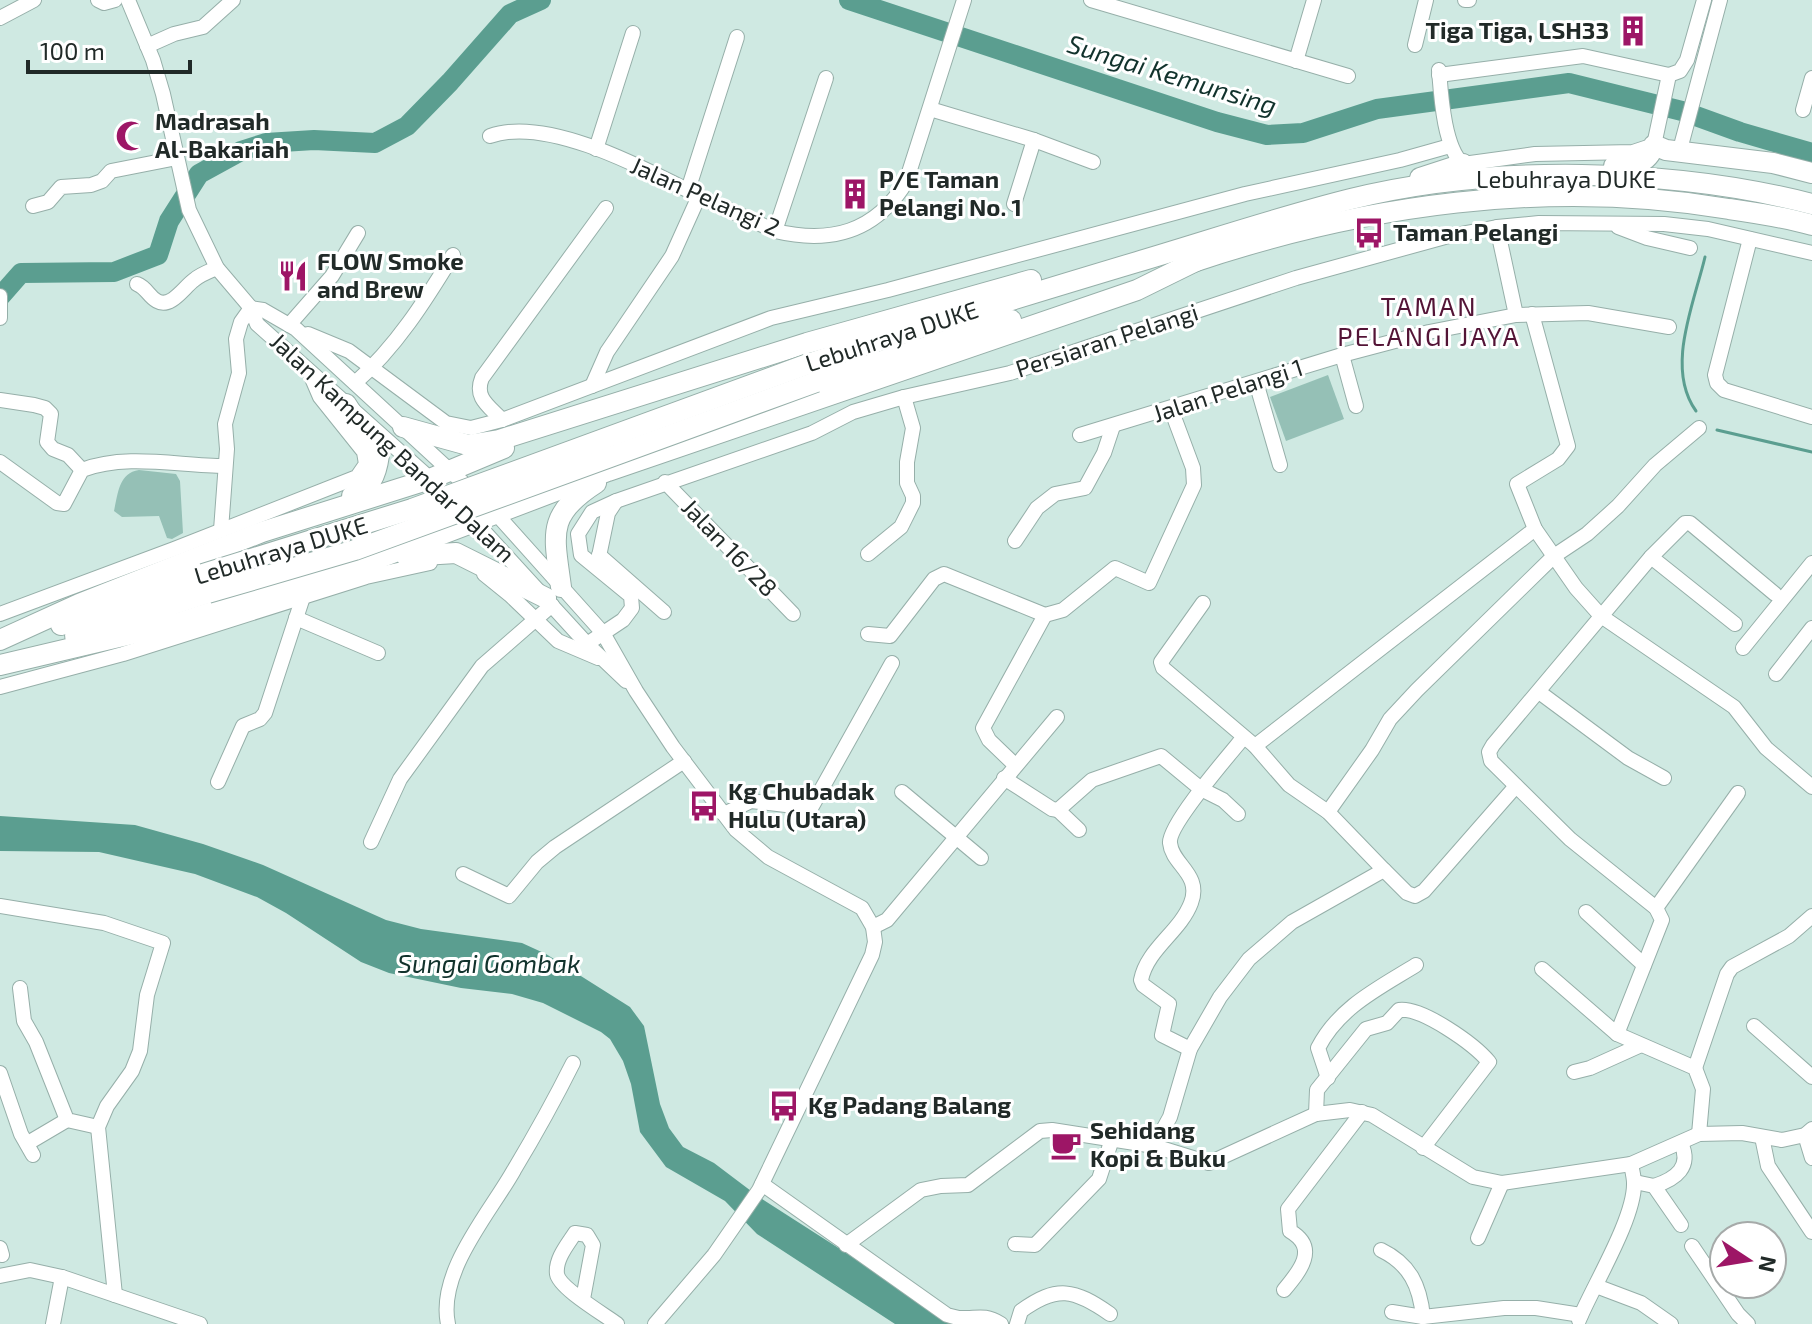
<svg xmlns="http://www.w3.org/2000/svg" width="1812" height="1324" viewBox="0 0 1812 1324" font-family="'Exo 2',sans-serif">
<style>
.green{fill:#95c0b6}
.water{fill:#5b9e90}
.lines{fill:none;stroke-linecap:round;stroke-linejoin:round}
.stream{stroke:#5b9e90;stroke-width:3}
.river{stroke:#5b9e90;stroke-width:20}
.minor-casing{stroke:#96afa9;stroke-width:16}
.highway-casing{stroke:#96afa9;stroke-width:22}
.minor{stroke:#fff;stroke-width:14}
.highway{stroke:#fff;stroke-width:20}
.highway-bridge-casing{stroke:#96afa9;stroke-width:22;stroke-linecap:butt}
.highway-bridge{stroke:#fff;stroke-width:20}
.labels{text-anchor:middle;stroke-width:6;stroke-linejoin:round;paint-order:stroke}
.poi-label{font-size:24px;font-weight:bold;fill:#212a28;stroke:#fff;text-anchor:start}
.street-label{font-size:24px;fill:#212a28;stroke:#fff}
.water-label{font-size:26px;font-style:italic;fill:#11322c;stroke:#fff}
.neighbourhood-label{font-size:26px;letter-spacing:2px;fill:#531436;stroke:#fff}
</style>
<rect width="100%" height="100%" fill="#cfe9e2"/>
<g class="green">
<path d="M1328,375L1344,419L1286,441L1270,397Z"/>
<path d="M139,470L176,474L180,481L183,533L172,539L167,538L159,516L122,517L114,511C118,493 119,473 139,470Z"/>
</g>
<path class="water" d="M0,816L135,825L203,844L263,865L386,920L421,929L522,943L546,954L630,1007L644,1026L660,1104L669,1128L683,1147L714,1163L759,1197L957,1324H895L757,1234L725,1201L666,1167L640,1132L631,1084L623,1061L610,1039L601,1032L543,1003L512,994L461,988L389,973L361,962L286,913L257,897L195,874L99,852L0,851Z"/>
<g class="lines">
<g class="stream">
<path d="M1696,411C1665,368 1694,304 1705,257"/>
<path d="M1717,430L1812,452"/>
</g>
<g class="river">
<path d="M849,0L1217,122L1267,135L1303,133L1377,109L1569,83L1682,111L1740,132L1812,153"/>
<path d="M0,297L21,273L114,272L158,255L169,221L199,174L241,151L266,143L314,140L375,143L407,126L450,82L510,14L541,0"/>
</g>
<g class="minor-casing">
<g id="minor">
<path d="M98,0L104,3L115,0"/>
<path d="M128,0L153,60L163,94L189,210L217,268L251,308L257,324L435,483"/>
<path d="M1091,0L1348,76"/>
<path d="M1465,0H1469"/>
<path d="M0,18L34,0"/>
<path d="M1415,45L1426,0"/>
<path d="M147,46L174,34L203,27L233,0"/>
<path d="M1296,61L1314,0"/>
<path d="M1439,70C1441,95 1444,148 1463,164L1535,154L1633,152L1654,145L1669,75L1680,71L1687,60L1704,0"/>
<path d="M1439,75L1583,56L1669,75"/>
<path d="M930,109L1034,140L1093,162"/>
<path d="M1803,110L1812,78"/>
<path d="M490,136C548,115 649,171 701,197C725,209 750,219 775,231C830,244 875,233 906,182L964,0"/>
<path d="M1682,142L1720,0"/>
<path d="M596,149L633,33"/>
<path d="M688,190L737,37"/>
<path d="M1014,204L1034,140"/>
<path d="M33,206L48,202L61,187L91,185L102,181L111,171L177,158"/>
<path d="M1497,227L1516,315"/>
<path d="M1618,227L1647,238L1690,248"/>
<path d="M775,231L826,78"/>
<path d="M1750,239L1715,375L1717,383L1724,390L1812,417"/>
<path d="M137,284C147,288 148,296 157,301C171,309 184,287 194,280C201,274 210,271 217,268"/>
<path d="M0,296V318"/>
<path d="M251,308L263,310L296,329L473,492"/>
<path d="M1532,314L1568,446L1558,459L1517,484L1535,529L1576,588L1601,616L1734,707L1766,748L1812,787"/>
<path d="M289,325L332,276L358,233"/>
<path d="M308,334L349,351L446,423L471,428L502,420L771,318L888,290L1245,194L1400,160L1450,146"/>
<path d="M1342,355L1356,406"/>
<path d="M1256,382L1280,465"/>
<path d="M355,383C396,347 425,301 453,255"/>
<path d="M592,386L607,352L672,256L699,196"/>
<path d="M0,400L34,405L45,408L51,414L47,442L53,449L68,455L82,470"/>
<path d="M502,420C489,406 474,398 482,378L606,208"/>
<path d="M1080,435L1342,355L1429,332L1516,315L1588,313L1669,327"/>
<path d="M0,462L57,503L64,504L82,470C127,453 178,466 225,466"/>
<path d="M665,482L793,614"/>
<path d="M492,509L603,633L636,691L673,747L736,830L768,857L862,908L873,927L875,942L872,955L759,1190L714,1255L655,1324"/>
<path d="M470,516L587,644L626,681"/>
<path d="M221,530L227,449L225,424L239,373L236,339L241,322L251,308"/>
<path d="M1015,541L1037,508L1055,494L1085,488L1104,453L1113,426"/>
<path d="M868,554L901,527L913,503V496L907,483V462L913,428L904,397"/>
<path d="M599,555L664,612"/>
<path d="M1651,557L1735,624"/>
<path d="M598,561L608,513L616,501"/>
<path d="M484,574L510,595L558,641L598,658"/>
<path d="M0,614L174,549L357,477L366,464L364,452L320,397L311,376"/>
<path d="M296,618L378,653"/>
<path d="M868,634L890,636L934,579L944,574L1045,615L1063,610L1115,568L1149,583L1194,485L1193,468L1171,409"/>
<path d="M587,644L623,620L632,608L631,596L581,555L578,534L592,512L616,501L812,433L853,412L904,397L1010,373L1296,278L1445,237L1497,227L1539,223L1664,224L1708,229L1812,253"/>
<path d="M1743,648L1812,563"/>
<path d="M1776,674L1812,628"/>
<path d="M0,687L123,654L366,577L430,563"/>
<path d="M1539,692L1628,758L1664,778"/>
<path d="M1255,746L1535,529"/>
<path d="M1015,765L989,740L983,728L1045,615"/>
<path d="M1004,778L1052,809L1058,810L1092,780L1161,756L1201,789L1223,800L1238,814"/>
<path d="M218,782L243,726L260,719L265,713L303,597"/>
<path d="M902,792L981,858"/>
<path d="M1058,810L1079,830"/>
<path d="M1328,812L1372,750L1390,719L1417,690L1554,556L1587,534L1618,506L1655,465L1699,428"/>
<path d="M724,814L751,801L811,808L892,663"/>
<path d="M371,842L400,779L482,666L552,605"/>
<path d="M1384,870L1407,893L1415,896L1424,891L1516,786"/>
<path d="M463,874L509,896L537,862L555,847L684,761"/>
<path d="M0,906L104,923L163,943L147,995L140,1051L132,1071L107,1106L98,1127L115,1295"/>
<path d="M1656,908L1738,793"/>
<path d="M1586,912L1644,965"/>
<path d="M873,927L887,920L1057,717"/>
<path d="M1542,969L1617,1034L1695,1068L1703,1089L1699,1134"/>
<path d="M20,988L24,1021L36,1042L67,1120L98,1127"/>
<path d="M1754,1026L1812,1077"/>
<path d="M1617,1034L1662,920L1656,908L1570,839L1491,761L1489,752L1493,745L1651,557L1685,523H1690L1775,594"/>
<path d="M1190,1049L1162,1035L1169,1004L1143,985L1141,980C1147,949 1180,932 1191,903C1202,874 1172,865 1170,843C1168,825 1230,754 1243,738"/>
<path d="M1695,1068L1727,974L1732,967L1789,936L1812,916"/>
<path d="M1574,1072L1590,1068L1641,1045"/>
<path d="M0,1073L21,1134L33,1155"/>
<path d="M1328,1078L1318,1048C1339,1007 1379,988 1416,965"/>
<path d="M1316,1114L1317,1090L1366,1029L1387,1023L1399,1010C1422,1007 1474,1044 1489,1062L1423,1148"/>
<path d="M1805,1135L1812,1158"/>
<path d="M1762,1137L1768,1166L1812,1232"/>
<path d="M28,1143L67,1120"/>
<path d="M1154,1146L1170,1117L1190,1049L1220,997L1249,959L1292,922L1384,870L1328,812L1289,785L1255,746L1163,668L1161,662L1203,603"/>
<path d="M1635,1182L1654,1186L1681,1225"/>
<path d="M762,1184L947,1315C973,1324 978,1310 1001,1324"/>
<path d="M1654,1186C1676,1179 1692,1167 1681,1143"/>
<path d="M1478,1238L1502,1183"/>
<path d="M1015,1244L1035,1245L1099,1179L1112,1139"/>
<path d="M846,1245L921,1190L941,1186L968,1185L1040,1131L1052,1130L1154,1146L1209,1163L1316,1114L1350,1110L1372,1115L1473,1177L1502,1183L1631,1164L1699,1134L1742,1133L1782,1140L1805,1135L1812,1129"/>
<path d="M1692,1246L1738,1314L1748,1324"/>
<path d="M0,1248L2,1255"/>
<path d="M1381,1250C1410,1264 1420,1286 1423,1317"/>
<path d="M0,1276L30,1270L62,1277L200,1324"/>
<path d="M1596,1286L1641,1303L1671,1324"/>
<path d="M1284,1290C1300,1271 1319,1248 1290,1231L1288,1209L1362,1112"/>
<path d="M583,1299L593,1245L587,1235L575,1233C568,1244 555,1259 557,1274C559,1288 605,1315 617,1324"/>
<path d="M1392,1312L1423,1317L1504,1308H1536L1581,1315"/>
<path d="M1579,1320C1593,1286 1635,1218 1634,1183C1634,1177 1632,1170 1631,1164"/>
<path d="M53,1324L62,1277"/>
<path d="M448,1324C437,1272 490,1213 514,1170C535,1135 555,1099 573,1063"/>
<path d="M1017,1324L1021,1311C1057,1285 1074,1289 1110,1314"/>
</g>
</g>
<g class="highway-casing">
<g id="highway">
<path d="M1614,166C1632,166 1648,165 1654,145L1666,150L1773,163L1812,173"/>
<path d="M1420,178L1463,164"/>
<path d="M1190,263C1362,205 1549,178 1729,209C1757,213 1785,217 1812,225"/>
<path d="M808,364C917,328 1027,295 1137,262C1208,241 1279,217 1351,199C1491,164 1672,168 1812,204"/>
<path d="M816,382L1011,320"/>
<path d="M346,404L379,455C376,477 371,486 352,496"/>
<path d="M403,427L468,445L499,440L807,343L1031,280"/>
<path d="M406,556L456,553L546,598"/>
<path d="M561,587C554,534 546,515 596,483"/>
<path d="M61,625L203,574"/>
<path d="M75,636L208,593"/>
<path d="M0,640L79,604L262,532L430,479L504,448"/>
<path d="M0,665L178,623L369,562L608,471L1137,290L1200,259"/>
</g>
</g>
<use href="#minor" class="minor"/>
<use href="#highway" class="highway"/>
<g class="highway-bridge-casing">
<g id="highway-bridge">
<path d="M203,574L412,509L808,364"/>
<path d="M208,593L355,550L816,382"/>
</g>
</g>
<use href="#highway-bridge" class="highway-bridge"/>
</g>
<defs>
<g id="building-bare" transform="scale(2.4)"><path d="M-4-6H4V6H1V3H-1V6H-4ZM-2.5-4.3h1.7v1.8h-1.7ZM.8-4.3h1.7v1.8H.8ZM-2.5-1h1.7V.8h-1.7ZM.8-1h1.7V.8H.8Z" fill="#9d1666" stroke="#fff" stroke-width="2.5" paint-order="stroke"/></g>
<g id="mosque-bare" transform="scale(2.4)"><path d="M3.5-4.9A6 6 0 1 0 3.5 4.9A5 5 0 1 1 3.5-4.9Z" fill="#9d1666" stroke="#fff" stroke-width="2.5" paint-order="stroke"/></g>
<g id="bus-bare" transform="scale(2.4)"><path d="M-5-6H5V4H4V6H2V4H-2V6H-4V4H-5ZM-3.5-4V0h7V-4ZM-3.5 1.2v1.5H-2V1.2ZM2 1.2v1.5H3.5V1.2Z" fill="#9d1666" stroke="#fff" stroke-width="2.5" paint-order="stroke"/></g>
<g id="restaurant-bare" transform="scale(2.4)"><path d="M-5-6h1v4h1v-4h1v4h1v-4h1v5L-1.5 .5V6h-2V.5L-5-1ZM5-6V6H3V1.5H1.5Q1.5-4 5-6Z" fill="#9d1666" stroke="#fff" stroke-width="2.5" paint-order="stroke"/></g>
<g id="cafe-bare" transform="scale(2.4)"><path d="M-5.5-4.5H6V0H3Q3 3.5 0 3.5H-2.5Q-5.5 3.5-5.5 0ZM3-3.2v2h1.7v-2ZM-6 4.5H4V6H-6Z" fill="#9d1666" stroke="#fff" stroke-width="2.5" paint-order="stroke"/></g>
</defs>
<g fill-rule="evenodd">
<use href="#building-bare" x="1633" y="31"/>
<use href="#mosque-bare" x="131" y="136"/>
<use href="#building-bare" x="855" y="194"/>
<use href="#bus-bare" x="1369" y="233"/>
<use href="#restaurant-bare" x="293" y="276"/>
<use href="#bus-bare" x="704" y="806"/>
<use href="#bus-bare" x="784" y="1106"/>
<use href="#cafe-bare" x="1066" y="1145"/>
</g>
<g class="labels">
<g class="poi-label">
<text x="1609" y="39" text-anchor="end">Tiga Tiga, LSH33</text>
<text x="155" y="130">Madrasah<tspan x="155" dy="28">Al-Bakariah</tspan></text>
<text x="879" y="188">P/E Taman<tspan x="879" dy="28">Pelangi No. 1</tspan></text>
<text x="1393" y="241">Taman Pelangi</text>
<text x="317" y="270">FLOW Smoke<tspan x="317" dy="28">and Brew</tspan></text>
<text x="728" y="800">Kg Chubadak<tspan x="728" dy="28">Hulu (Utara)</tspan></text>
<text x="808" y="1114">Kg Padang Balang</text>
<text x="1090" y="1139">Sehidang<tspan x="1090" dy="28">Kopi &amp; Buku</tspan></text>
</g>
<g class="street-label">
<text x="1566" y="188">Lebuhraya DUKE</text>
<text transform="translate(705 197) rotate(24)" y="8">Jalan Pelangi 2</text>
<text transform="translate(892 337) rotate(-18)" y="8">Lebuhraya DUKE</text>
<text transform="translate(1107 341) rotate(-18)" y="8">Persiaran Pelangi</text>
<text transform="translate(1228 391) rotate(-18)" y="8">Jalan Pelangi 1</text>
<text transform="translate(392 448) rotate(43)" y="8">Jalan Kampung Bandar Dalam</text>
<text transform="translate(729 548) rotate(46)" y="8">Jalan 16/28</text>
<text transform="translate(281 551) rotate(-17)" y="8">Lebuhraya DUKE</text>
</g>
<g class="water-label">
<text transform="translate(1172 75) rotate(17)" y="9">Sungai Kemunsing</text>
<text x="489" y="973">Sungai Gombak</text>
</g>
<g class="neighbourhood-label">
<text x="1429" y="316">TAMAN<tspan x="1429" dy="30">PELANGI JAYA</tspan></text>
</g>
</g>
<g transform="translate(1748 1260) rotate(102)"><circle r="38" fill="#ffffff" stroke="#a6aaa9" stroke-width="2"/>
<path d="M0-6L14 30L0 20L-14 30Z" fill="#9d1666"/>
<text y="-12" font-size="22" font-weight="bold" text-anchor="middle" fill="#212a28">N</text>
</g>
<path d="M28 60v12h162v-12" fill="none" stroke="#212a28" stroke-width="4"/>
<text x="40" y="60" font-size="24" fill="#212a28" stroke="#ffffff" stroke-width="6" paint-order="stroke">100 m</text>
</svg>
